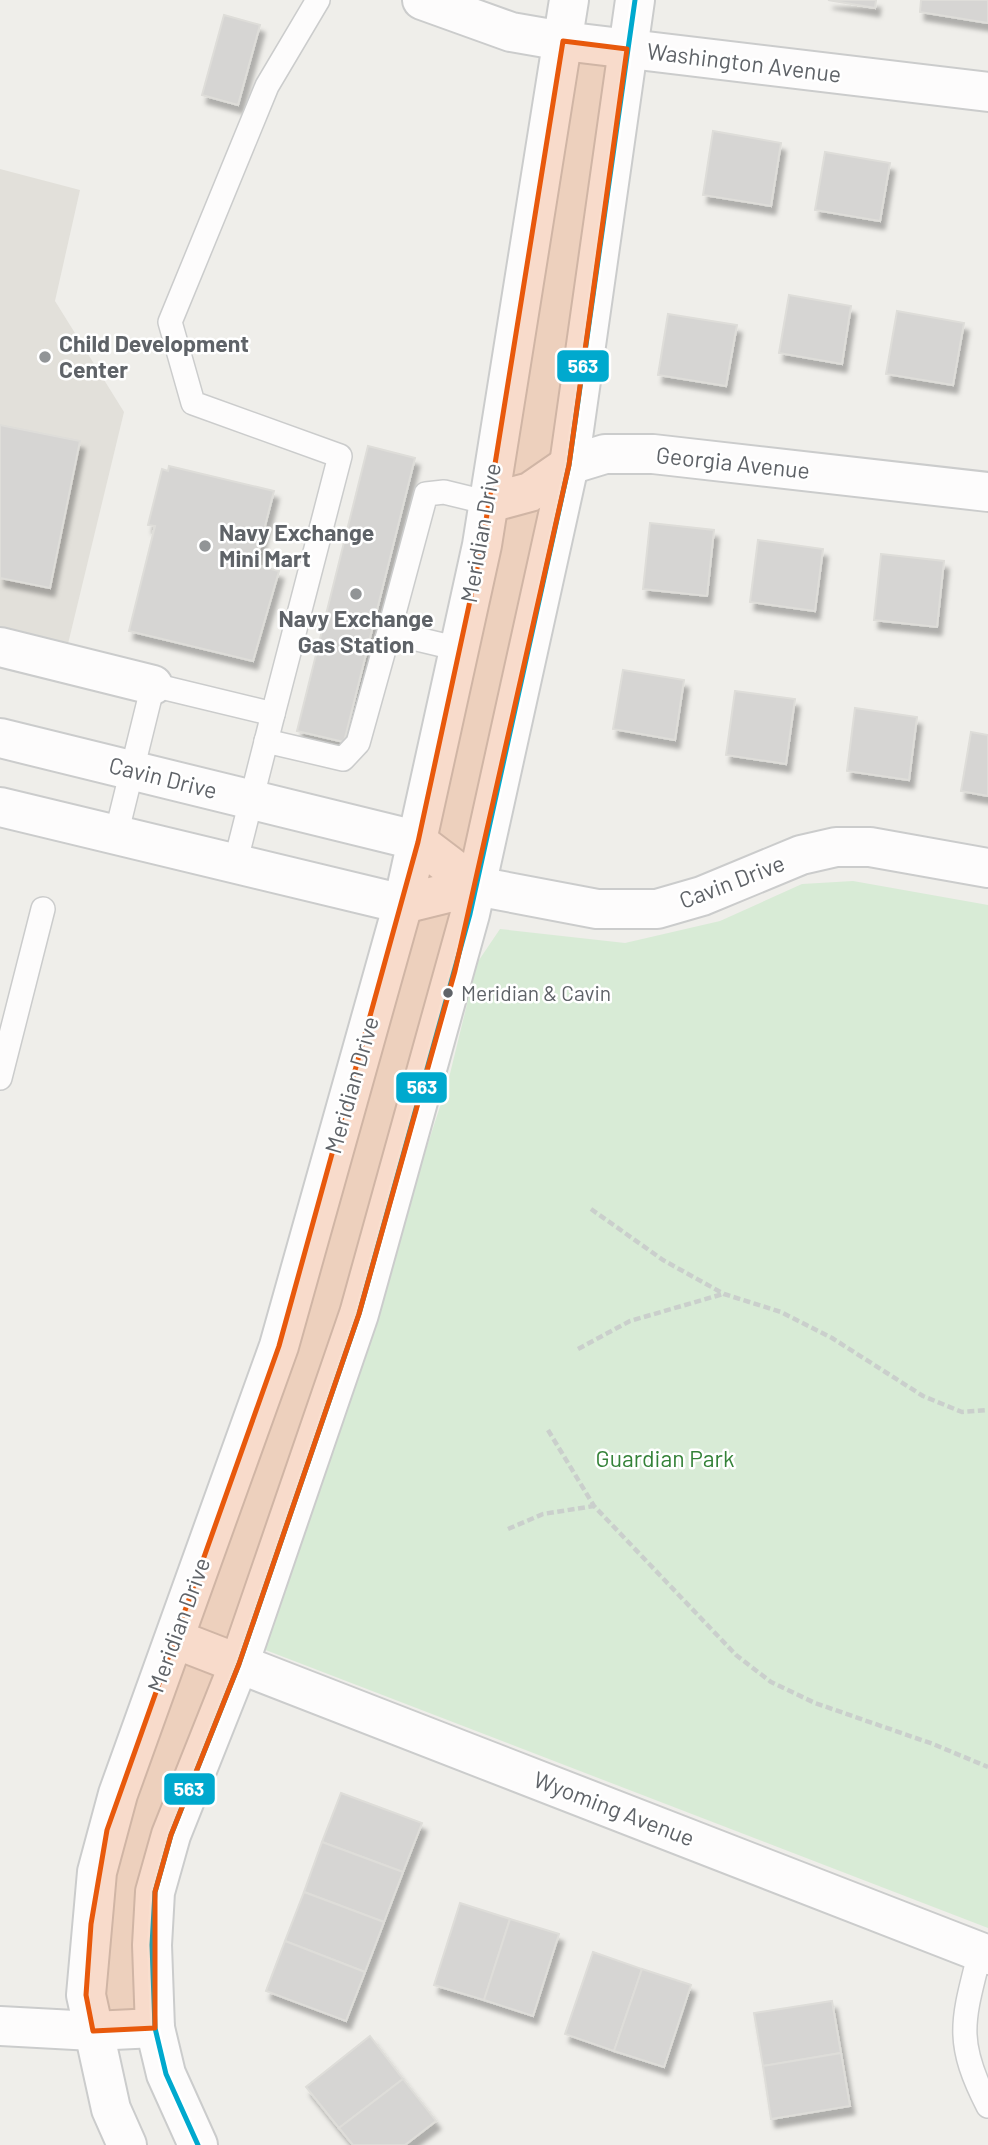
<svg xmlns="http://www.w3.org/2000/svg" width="988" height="2145" viewBox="0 0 988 2145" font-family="Barlow,sans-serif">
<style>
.education{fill:#e2e0da}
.green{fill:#d8ebd6}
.building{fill:#d6d5d3;stroke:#deddd9;stroke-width:2;filter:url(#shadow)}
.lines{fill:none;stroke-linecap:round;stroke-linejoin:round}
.lane-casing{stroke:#cbcccc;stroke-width:26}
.street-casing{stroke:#cbcccc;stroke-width:42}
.path{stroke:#cacfcc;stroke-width:4.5;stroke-dasharray:7 3.5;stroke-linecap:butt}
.lane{stroke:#fdfcfc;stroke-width:23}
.street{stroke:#fdfcfc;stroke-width:38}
.bus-1-casing{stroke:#fff;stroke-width:10}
.bus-1{stroke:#00a9ce;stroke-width:5}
.marked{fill:#e8590c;fill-opacity:0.2;stroke:#e8590c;stroke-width:5;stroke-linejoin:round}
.poi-dot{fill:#919496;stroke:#fff;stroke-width:2.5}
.bus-dot{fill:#5f6368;stroke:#fff;stroke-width:2.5}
.labels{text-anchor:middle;stroke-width:5;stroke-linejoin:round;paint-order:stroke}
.bus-label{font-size:21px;fill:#5f6368;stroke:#fff;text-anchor:start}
.street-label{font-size:23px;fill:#5f6368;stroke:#fff}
.poi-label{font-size:23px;font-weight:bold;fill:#5f6368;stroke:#fff;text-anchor:start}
.park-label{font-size:23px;fill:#348238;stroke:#fff}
.line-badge{stroke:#fff;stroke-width:2.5}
.badge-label{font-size:19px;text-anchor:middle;font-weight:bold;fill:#fff}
</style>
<defs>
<filter id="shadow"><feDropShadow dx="4.5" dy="8" stdDeviation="2" flood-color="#0004"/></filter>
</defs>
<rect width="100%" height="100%" fill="#efeeea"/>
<path class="education" d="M0,169L80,190L55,301L124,412L67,648L0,632Z"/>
<path class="green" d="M853,881L988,905V1928L263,1649L448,1082L477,963L500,929L625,943L720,921L802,884Z"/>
<g class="building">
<path d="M828,0H876L875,8Z"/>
<path d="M921,0H988V23L920,12Z"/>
<path d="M224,15L260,25L238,105L202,95Z"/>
<path d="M713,131L781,143L771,206L703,195Z"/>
<path d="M825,152L890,163L880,221L815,210Z"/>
<path d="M789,295L851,306L842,364L779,353Z"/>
<path d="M897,311L964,323L953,385L886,374Z"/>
<path d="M668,314L737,325L726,386L658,375Z"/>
<path d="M0,425L80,441L50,588L0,578Z"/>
<path d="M368,446L415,458L344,742L297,731Z"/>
<path d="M169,466L274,491L255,565L279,571L253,661L129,631L155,526L148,525L162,469L168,471Z"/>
<path d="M650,523L714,530L707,596L643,589Z"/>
<path d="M758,540L823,549L815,611L750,602Z"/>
<path d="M881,554L944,561L937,627L874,620Z"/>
<path d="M623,670L684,680L675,740L613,729Z"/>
<path d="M735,691L795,699L786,764L726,755Z"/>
<path d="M855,708L917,717L909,780L847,771Z"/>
<path d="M971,732L988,735V796L961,791Z"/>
<path d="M341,1793L422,1823L403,1872L322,1842Z"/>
<path d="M322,1842L403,1872L384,1922L304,1892Z"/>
<path d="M304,1892L384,1922L365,1972L285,1941Z"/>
<path d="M460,1903L510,1919L484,2000L434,1985Z"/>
<path d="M510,1919L559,1934L533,2016L484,2000Z"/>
<path d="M285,1941L365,1972L346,2021L266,1991Z"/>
<path d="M593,1952L642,1969L614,2051L565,2034Z"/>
<path d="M642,1969L691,1985L664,2067L614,2051Z"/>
<path d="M832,2001L841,2053L763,2066L754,2013Z"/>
<path d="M370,2036L403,2079L339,2128L306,2087Z"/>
<path d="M841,2053L850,2106L771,2119L763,2066Z"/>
<path d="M403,2079L436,2121L405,2145H353L339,2128Z"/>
</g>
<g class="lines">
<g class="lane-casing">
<g id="lane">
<path d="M387,639L426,494L444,492L489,503"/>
<path d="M273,714L340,456L193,403L170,322L267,86L318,0"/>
<path d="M266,741L343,759L358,743L387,639L413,638L459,649"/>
<path d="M116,835L153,685L273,714L235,864"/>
<path d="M0,1078L43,909"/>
<path d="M980,1952C963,2020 954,2040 988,2106"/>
</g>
</g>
<g class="street-casing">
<g id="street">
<path d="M422,0L511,32L563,41L988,92"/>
<path d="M489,503L530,492L569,465L605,454H653L988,492"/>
<path d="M0,647L153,685"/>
<path d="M0,738L403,837L418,842L476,886"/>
<path d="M0,807L403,904L476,886L597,909H657L702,896L801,855L836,847H870L988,868"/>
<path d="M175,1639L988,1955"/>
<path d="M0,2026L93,2031L155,2028"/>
<path d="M127,2145L111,2109L86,1995L97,1872L118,1794L279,1346L403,904L482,545L569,0"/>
<path d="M198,2145L166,2074L155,2028L152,1945L155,1892L171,1835L239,1664L359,1314L470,914L569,465L635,0"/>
</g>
</g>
<g class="path">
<path d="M591,1209L663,1260L724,1294L781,1312L832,1338L923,1396L962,1412L988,1410"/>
<path d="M578,1349L630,1321L723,1294"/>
<path d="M548,1430L594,1506L736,1655L771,1682L815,1703L933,1744L988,1767"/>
<path d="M508,1529L543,1514L594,1506"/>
</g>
<use href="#lane" class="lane"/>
<use href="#street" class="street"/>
<g class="bus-1-casing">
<path id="bus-1" d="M198,2145L166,2074L155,2028L152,1945L155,1892L171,1835L239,1664L359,1314L470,914L569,465L635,0"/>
</g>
<use href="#bus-1" class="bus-1"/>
</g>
<path class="marked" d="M563,41L627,49L569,465L455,971L359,1314L239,1664L171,1835L155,1892V2028L93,2031L86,1995L91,1924L107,1830L279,1346L418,842L482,545Z"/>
<g class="poi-dot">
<circle cx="45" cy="357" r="7"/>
<circle cx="205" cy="546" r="7"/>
<circle cx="356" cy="594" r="7"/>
</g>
<circle class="bus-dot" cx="448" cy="993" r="6"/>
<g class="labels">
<g class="bus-label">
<text x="461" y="1001">Meridian &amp; Cavin</text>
</g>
<g class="street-label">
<text transform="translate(744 63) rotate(7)" y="8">Washington Avenue</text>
<text transform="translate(733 463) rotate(6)" y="8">Georgia Avenue</text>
<text transform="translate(481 533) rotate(-80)" y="8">Meridian Drive</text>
<text transform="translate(163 778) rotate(14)" y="8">Cavin Drive</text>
<text transform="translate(732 882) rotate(-21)" y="8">Cavin Drive</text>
<text transform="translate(352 1085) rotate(-74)" y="8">Meridian Drive</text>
<text transform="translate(179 1625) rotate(-70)" y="8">Meridian Drive</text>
<text transform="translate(614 1809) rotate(21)" y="8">Wyoming Avenue</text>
</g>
<g class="poi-label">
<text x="59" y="352">Child Development<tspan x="59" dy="26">Center</tspan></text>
<text x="219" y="541">Navy Exchange<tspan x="219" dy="26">Mini Mart</tspan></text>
<text x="356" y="627" text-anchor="middle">Navy Exchange<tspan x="356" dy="26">Gas Station</tspan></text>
</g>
<g class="park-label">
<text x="665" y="1467">Guardian Park</text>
</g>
</g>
<g class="line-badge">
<rect x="556" y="349" width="54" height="34" rx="7" fill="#00a9ce"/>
<rect x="395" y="1071" width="53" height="33" rx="7" fill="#00a9ce"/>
<rect x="163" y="1772" width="53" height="34" rx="7" fill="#00a9ce"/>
</g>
<g class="badge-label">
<text x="583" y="373">563</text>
<text x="422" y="1094">563</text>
<text x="189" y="1796">563</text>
</g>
</svg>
